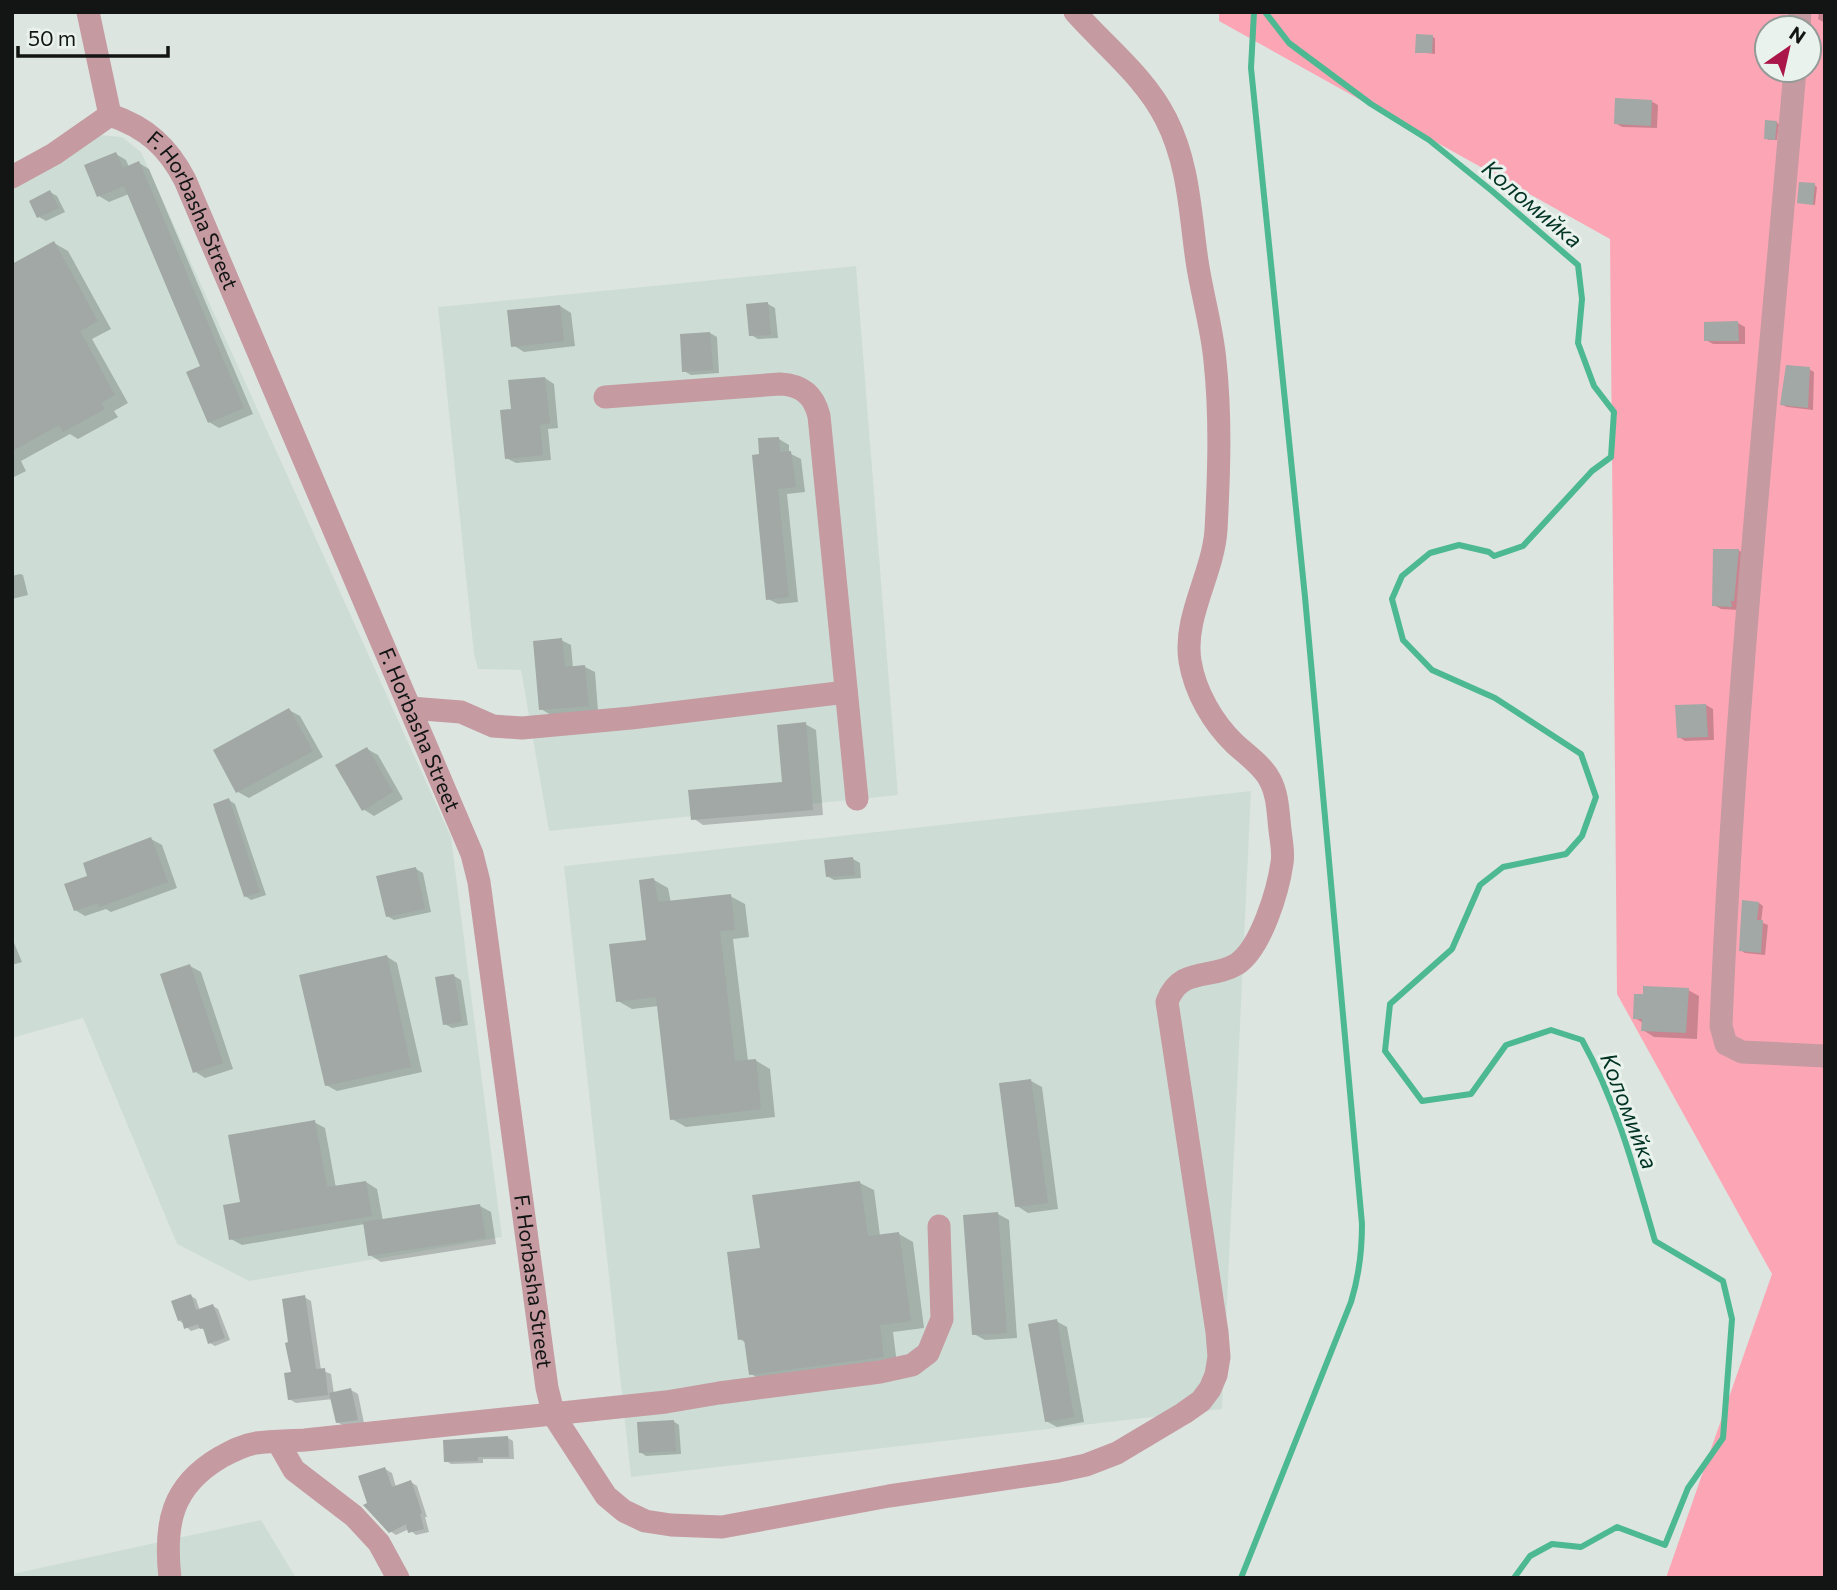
<svg xmlns="http://www.w3.org/2000/svg" width="1837" height="1590" viewBox="0 0 1837 1590" font-family="Commissioner,sans-serif">
<style>
.built{fill:#cdddd5}
.green{fill:#fca6b5;fill-rule:evenodd}
.shadow{fill:#0003}
.lines{fill:none;stroke-linecap:round;stroke-linejoin:round}
.stream{stroke:#4cb992;stroke-width:6}
.building{fill:#a1a8a5}
.minor{stroke:#c59aa1;stroke-width:23}
.labels{text-anchor:middle;stroke-width:6;stroke-linejoin:round;paint-order:stroke}
.street-label{font-size:21px;fill:#121514;stroke:#eaf2ee}
.water-label{font-size:23px;font-style:italic;fill:#013324;stroke:#eaf2ee}
</style>
<rect width="100%" height="100%" fill="#dde5e1"/>
<g class="built">
<path d="M98,135L122,137L141,152L451,837L502,1237L249,1281L177,1244L83,1018L12,1038V181Z"/>
<path d="M856,266L898,795L549,831L521,670L478,669L474,654L438,307Z"/>
<path d="M1251,791L1222,1409L631,1477L564,866Z"/>
<path d="M261,1520L296,1578H12V1574Z"/>
</g>
<path class="green" d="M1219,12H1825V1578H1666L1772,1274L1617,994L1610,239L1219,21ZM1767,28H1809V70H1767Z"/>
<g class="shadow">
<path d="M1819,12H1825V23L1818,19Z"/>
<path d="M1432,37L1435,38V54L1417,52Z"/>
<path d="M1651,101L1658,105L1657,128L1622,127L1615,123Z"/>
<path d="M1776,122L1779,124L1777,140H1769L1766,138Z"/>
<path d="M116,154L126,160L129,167L139,163L149,169L253,414L219,428L209,422L202,367L129,194L109,202L99,196Z"/>
<path d="M1814,185L1817,187L1815,205L1799,202Z"/>
<path d="M50,192L57,196L65,212L46,221L39,217Z"/>
<path d="M54,243L68,251L111,329L92,339L128,403L114,411L118,417L78,439L70,434L21,461L26,471L12,478V266Z"/>
<path d="M768,304L775,308L778,338L758,339L751,335Z"/>
<path d="M560,306L571,313L575,346L524,352L513,345Z"/>
<path d="M1738,323L1745,327V344H1713L1706,340Z"/>
<path d="M710,333L717,337L719,373L691,375L684,371Z"/>
<path d="M1809,369L1814,372L1813,410L1787,407L1781,404Z"/>
<path d="M545,378L554,384L558,428L548,429L551,460L516,463L506,458L512,410Z"/>
<path d="M779,439L789,445V453L801,459L805,492L787,494L798,602L778,604L768,599L761,456Z"/>
<path d="M1738,550L1745,554L1738,610L1721,609L1714,605Z"/>
<path d="M20,574L23,575L28,595L12,599V576Z"/>
<path d="M561,640L571,645L573,668L585,667L595,672L598,711L551,715L541,709Z"/>
<path d="M1706,705L1713,709L1714,740L1685,741L1679,737Z"/>
<path d="M289,710L300,716L323,757L249,798L238,792Z"/>
<path d="M805,724L816,730L823,815L703,825L693,818L784,784Z"/>
<path d="M367,749L378,755L403,799L374,816L363,809Z"/>
<path d="M229,800L235,804L266,895L251,900L245,896Z"/>
<path d="M151,839L162,845L177,888L111,912L106,909L85,916L75,910L90,877Z"/>
<path d="M853,859L860,863L861,878L834,880L827,876Z"/>
<path d="M416,869L423,873L431,912L394,920L387,916Z"/>
<path d="M654,880L668,888L671,903L730,896L745,904L749,937L733,939L748,1061L755,1060L770,1069L775,1117L686,1127L672,1119L659,1006L632,1009L618,1001L648,942Z"/>
<path d="M1759,903L1763,906L1761,922L1768,925L1765,955L1745,953L1740,950Z"/>
<path d="M12,938L22,962L12,965Z"/>
<path d="M386,956L397,963L422,1072L337,1091L326,1085Z"/>
<path d="M190,966L201,972L233,1069L205,1078L194,1071Z"/>
<path d="M454,976L461,980L468,1025L452,1028L445,1024Z"/>
<path d="M1688,990L1699,996L1697,1039L1654,1037L1643,1030V1023L1635,1018Z"/>
<path d="M1031,1081L1042,1087L1058,1209L1028,1213L1017,1206Z"/>
<path d="M314,1122L325,1128L336,1188L366,1182L377,1189L383,1221L480,1206L491,1212L496,1244L381,1262L370,1255L365,1224L242,1245L231,1239L242,1204Z"/>
<path d="M860,1183L874,1190L880,1236L899,1234L913,1242L924,1328L893,1332L897,1364L765,1382L751,1374L746,1343L740,1339L762,1249Z"/>
<path d="M998,1214L1009,1220L1017,1338L985,1340L974,1334Z"/>
<path d="M191,1296L196,1299L200,1311L213,1306L218,1309L230,1340L215,1346L210,1343L205,1330L200,1328L191,1331L179,1320Z"/>
<path d="M304,1297L311,1301L321,1370L331,1374L334,1394L351,1390L358,1394L364,1423L344,1426L337,1422L333,1399L296,1403L289,1399L293,1374L290,1344Z"/>
<path d="M1056,1321L1067,1327L1084,1422L1057,1427L1046,1421Z"/>
<path d="M673,1421L679,1425L681,1454L646,1456L640,1452Z"/>
<path d="M508,1438L513,1441L514,1459H483V1463L451,1464L445,1460Z"/>
<path d="M385,1469L392,1473L396,1487L411,1482L417,1486L427,1517H425L429,1532L416,1535L409,1529L396,1535L390,1531Z"/>
</g>
<g class="lines">
<g class="stream">
<path d="M1265,12L1289,43L1371,104L1429,140L1492,191L1578,265L1582,299L1578,343L1594,386L1614,412L1611,457L1592,471L1523,546L1494,556L1489,552L1459,545L1430,553L1402,576L1392,599L1403,640L1432,670L1495,698L1581,754L1596,797L1582,836L1566,854L1503,867L1480,885L1452,949L1390,1004L1385,1051L1422,1101L1471,1094L1506,1045L1551,1030L1582,1040C1617,1103 1635,1172 1655,1241L1723,1281L1732,1319L1723,1438L1688,1488L1665,1545L1617,1527L1581,1547L1552,1544L1530,1556L1514,1578"/>
<path d="M1241,1578L1351,1302C1359,1276 1362,1252 1362,1224L1305,597L1251,68L1254,12"/>
</g>
</g>
<g class="building">
<path d="M1416,34L1433,35L1432,53H1415Z"/>
<path d="M1615,98L1652,100L1651,126L1614,124Z"/>
<path d="M1765,120L1777,121L1775,140L1764,139Z"/>
<path d="M116,152L123,168L139,161L244,408L208,423L186,372L200,366L124,186L97,197L84,165Z"/>
<path d="M1799,182L1815,183L1813,205L1797,203Z"/>
<path d="M50,190L59,208L37,218L29,201Z"/>
<path d="M54,241L98,321L80,331L115,395L101,403L105,409L63,432L59,425L12,451V264Z"/>
<path d="M768,302L771,335L749,336L746,304Z"/>
<path d="M560,305L564,341L511,347L507,310Z"/>
<path d="M1738,321L1739,341H1704V322Z"/>
<path d="M710,332L713,370L682,372L680,334Z"/>
<path d="M1786,365L1810,367L1808,408L1780,405Z"/>
<path d="M545,377L550,423L540,425L543,455L505,459L500,410L511,409L508,380Z"/>
<path d="M779,437L780,452L791,451L796,487L778,489L789,597L766,600L752,455L759,454L758,438Z"/>
<path d="M1713,549H1739L1734,601H1731L1732,607L1712,606Z"/>
<path d="M562,638L565,667L585,665L589,706L539,710L533,641Z"/>
<path d="M1706,704L1708,737L1677,738L1675,705Z"/>
<path d="M289,708L313,751L236,793L213,750Z"/>
<path d="M806,722L813,810L691,820L688,790L782,782L777,725Z"/>
<path d="M367,747L393,792L362,811L335,765Z"/>
<path d="M229,798L260,892L244,897L213,804Z"/>
<path d="M151,837L168,882L99,907L98,903L74,911L64,884L87,876L83,863Z"/>
<path d="M853,857L855,875L826,877L824,860Z"/>
<path d="M416,867L425,909L386,917L376,876Z"/>
<path d="M654,878L658,902L731,894L735,930L720,931L735,1061L756,1059L761,1109L670,1120L656,997L616,1002L609,944L646,940L639,880Z"/>
<path d="M1742,900L1759,902L1757,920H1763L1761,953L1739,951Z"/>
<path d="M387,955L411,1067L325,1086L299,975Z"/>
<path d="M190,964L223,1063L193,1073L160,974Z"/>
<path d="M454,974L462,1022L443,1025L435,977Z"/>
<path d="M1643,986L1689,988L1686,1033L1641,1031L1642,1019H1633L1634,994H1643Z"/>
<path d="M1031,1079L1048,1203L1015,1207L999,1083Z"/>
<path d="M315,1120L327,1187L366,1181L372,1216L229,1240L223,1205L240,1202L228,1135Z"/>
<path d="M860,1181L868,1236L899,1232L911,1321L880,1325L884,1357L749,1375L744,1339L738,1340L727,1252L760,1248L752,1195Z"/>
<path d="M480,1204L486,1238L368,1256L363,1222Z"/>
<path d="M998,1212L1007,1333L972,1335L963,1215Z"/>
<path d="M191,1294L196,1310L213,1304L225,1338L208,1344L203,1328L200,1329L198,1324L184,1329L182,1320L178,1321L171,1301Z"/>
<path d="M305,1295L316,1369L325,1368L328,1395L288,1400L284,1373L291,1372L285,1343L288,1342L282,1299Z"/>
<path d="M1057,1319L1074,1417L1045,1422L1028,1324Z"/>
<path d="M351,1388L358,1420L336,1423L329,1393Z"/>
<path d="M674,1420L676,1451L639,1453L637,1422Z"/>
<path d="M508,1436L509,1457H478V1461L444,1462L443,1440Z"/>
<path d="M385,1467L392,1487L411,1480L422,1513L420,1514L424,1529L408,1533L406,1524L389,1533L363,1505L367,1503L358,1476Z"/>
</g>
<g class="lines">
<g class="minor">
<path id="s1" d="M88,12L110,115C146,127 168,147 185,180L472,854L479,882L547,1388L554,1416L606,1496L624,1511L645,1521L671,1525L722,1527L889,1496L1058,1471L1086,1465L1117,1453L1184,1413L1201,1401L1210,1389L1216,1375L1219,1357L1217,1332L1167,1002C1180,966 1211,980 1237,964C1261,948 1278,891 1282,863C1284,853 1281,840 1280,830C1278,813 1278,795 1270,780C1263,766 1247,755 1235,744C1213,723 1195,692 1190,661C1183,617 1213,574 1216,530C1219,474 1221,417 1215,361C1212,327 1202,295 1197,261C1190,213 1189,164 1166,119C1145,77 1106,47 1075,12"/>
<path d="M1799,28L1800,12"/>
<path d="M1795,70C1768,388 1734,707 1721,1026L1726,1044L1742,1052L1825,1056"/>
<path d="M12,177L54,154L110,115"/>
<path d="M605,397L780,384C802,385 814,395 819,416L857,799"/>
<path d="M410,708L461,712L493,726L522,728L631,718L846,692"/>
<path d="M278,1442L294,1470L354,1516L379,1543L398,1578"/>
<path d="M170,1578C164,1524 171,1486 221,1457C232,1451 243,1445 256,1443C272,1441 289,1441 305,1440L666,1402L719,1393L880,1372L912,1365L928,1353L942,1319L939,1226"/>
</g>
</g>
<g class="labels">
<g class="street-label">
<text dy="7" stroke="none"><textPath href="#s1" startOffset="238">F. Horbasha Street</textPath></text>
<text dy="7" stroke="none"><textPath href="#s1" startOffset="805">F. Horbasha Street</textPath></text>
<text dy="7" stroke="none"><textPath href="#s1" startOffset="1372">F. Horbasha Street</textPath></text>
</g>
<g class="water-label">
<text transform="translate(1532 204) rotate(40)" y="8">Коломийка</text>
<text transform="translate(1629 1111) rotate(69)" y="8">Коломийка</text>
</g>
</g>
<rect width="1837" height="1590" fill="none" stroke="#121514" stroke-width="28"/>
<g transform="translate(1788 49) rotate(34)"><circle r="33" fill="#eaf2ee" stroke="#949a97" stroke-width="2"/>
<path d="M0-5L12 26L0 18L-12 26Z" fill="#aa164a"/>
<text y="-10" font-size="19" font-weight="bold" text-anchor="middle" fill="#121514">N</text>
</g>
<path d="M18 46v10h150v-10" fill="none" stroke="#121514" stroke-width="3.5"/>
<text x="28" y="46" font-size="21" fill="#121514" stroke="#eaf2ee" stroke-width="5" paint-order="stroke">50 m</text>
</svg>
